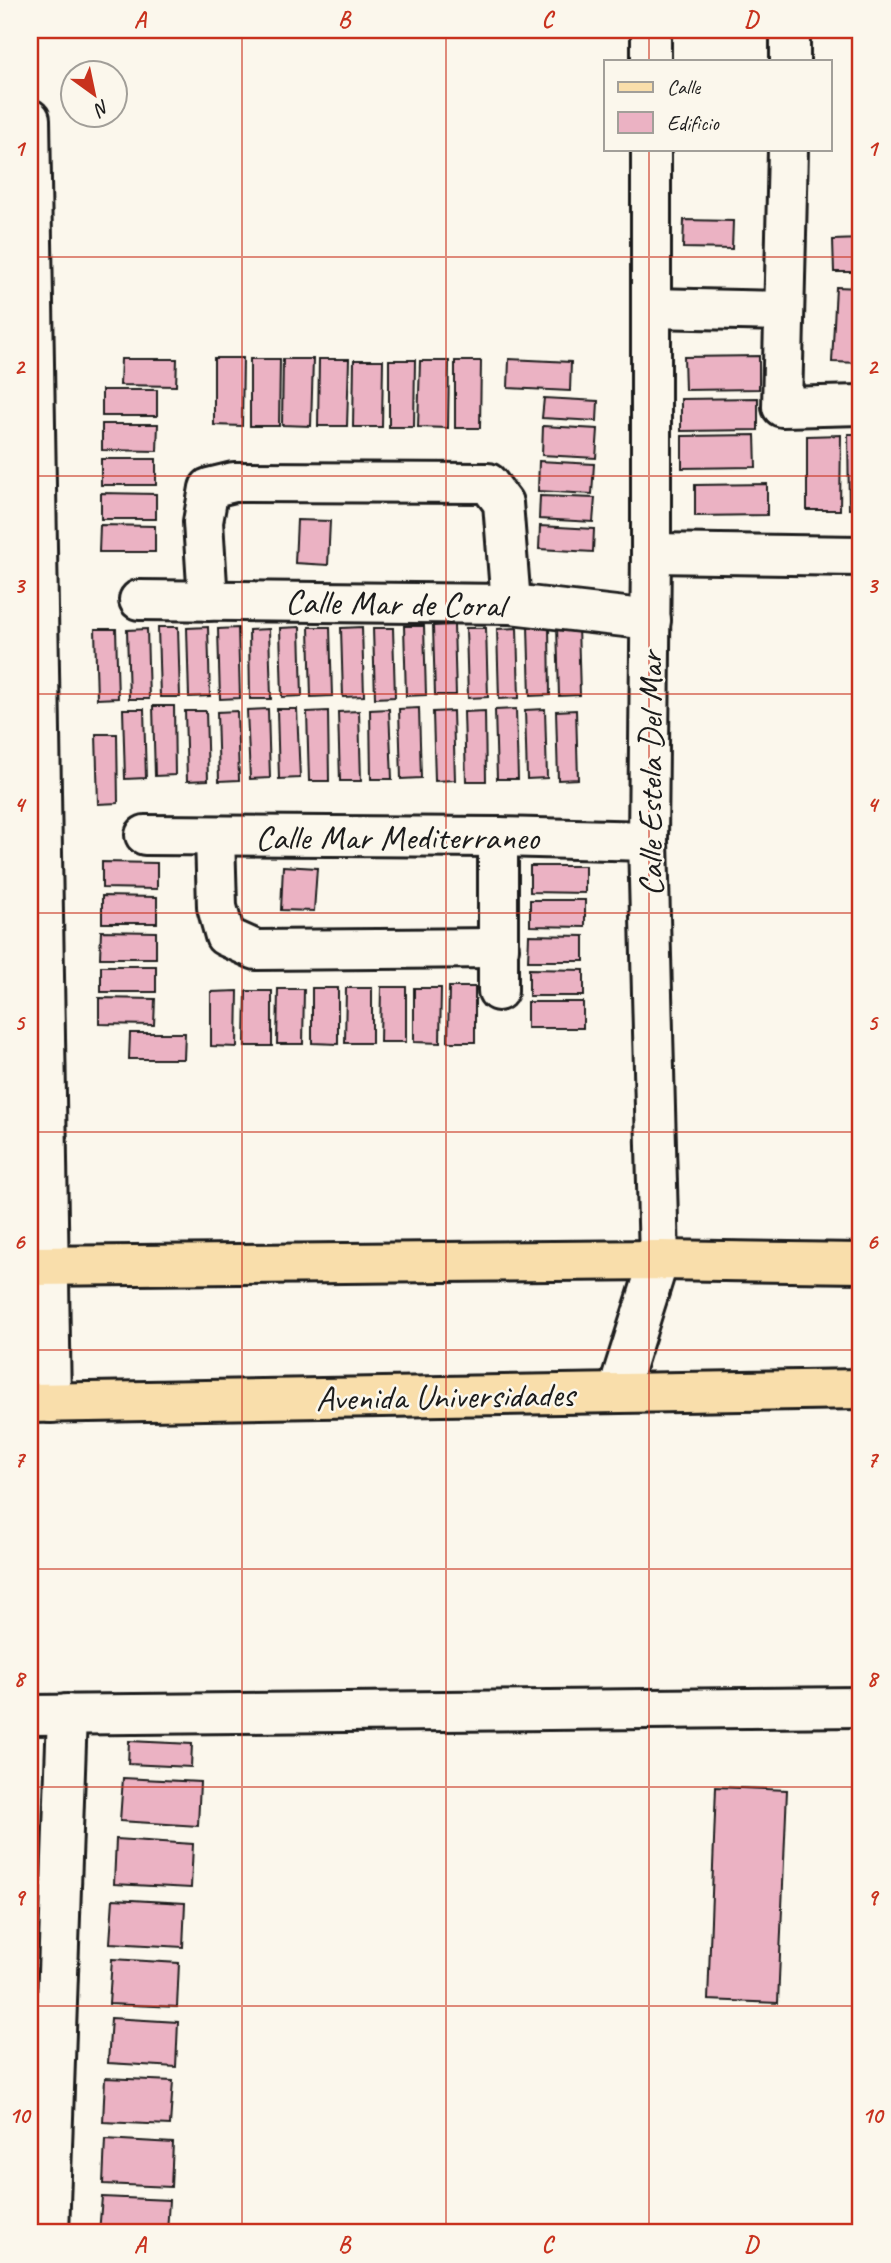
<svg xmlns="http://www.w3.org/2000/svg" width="891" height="2263" viewBox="0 0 891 2263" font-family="Caveat,sans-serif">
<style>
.building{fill:#ebb2c3;stroke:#1c1c1c;stroke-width:2}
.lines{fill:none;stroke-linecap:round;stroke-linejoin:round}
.minor-casing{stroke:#1c1c1c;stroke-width:44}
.major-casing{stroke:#1c1c1c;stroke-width:44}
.minor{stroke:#fbf7ec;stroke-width:38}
.major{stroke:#f9deab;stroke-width:38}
.grid{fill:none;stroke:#c8321e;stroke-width:2;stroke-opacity:0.55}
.labels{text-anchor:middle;stroke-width:5;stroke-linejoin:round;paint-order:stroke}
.street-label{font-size:35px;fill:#1c1c1c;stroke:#fbf7ec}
.neatline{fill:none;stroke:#c8321e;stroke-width:2.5}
.grid-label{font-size:23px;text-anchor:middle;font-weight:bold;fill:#c8321e}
</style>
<rect width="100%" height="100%" fill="#fbf7ec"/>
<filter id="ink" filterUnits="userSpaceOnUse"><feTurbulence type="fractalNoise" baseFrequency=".0143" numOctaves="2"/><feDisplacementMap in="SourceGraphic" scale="14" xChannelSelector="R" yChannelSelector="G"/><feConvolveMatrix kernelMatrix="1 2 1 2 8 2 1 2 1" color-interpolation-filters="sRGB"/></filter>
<g filter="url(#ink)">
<g class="building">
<path d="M684,220L733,221L732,249L683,248Z"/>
<path d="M861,239V272H834L833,240Z"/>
<path d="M836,287L861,288V363L832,362Z"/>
<path d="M759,356V389L685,390L684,357Z"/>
<path d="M214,358H243L242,426L214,425Z"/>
<path d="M121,359H177L176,386L120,385Z"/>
<path d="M250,359H280L279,426H250Z"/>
<path d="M283,359H313L311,426L282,425Z"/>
<path d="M319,359H349L347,426H318Z"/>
<path d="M509,359L571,362L570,391L508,388Z"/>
<path d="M354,360H383L382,427H353Z"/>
<path d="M389,360H415L414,427H389Z"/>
<path d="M420,361H449L448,428L418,427Z"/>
<path d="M455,361H481L480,428H455Z"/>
<rect x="102" y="390" width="55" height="26"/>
<path d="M544,398L598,401L597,421L542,418Z"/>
<path d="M758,398V430L681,431V399Z"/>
<path d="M102,424H158L157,451L102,450Z"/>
<path d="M543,426L598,429L596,458L542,455Z"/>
<path d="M848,434H861V509H849Z"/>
<path d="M755,435L756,467L682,468V436Z"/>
<path d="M841,435L840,510H807V436Z"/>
<rect x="101" y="459" width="55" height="26"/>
<path d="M539,461L594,464L592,494L538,491Z"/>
<path d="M767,484V515L695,516V485Z"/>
<path d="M101,493L156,494V519H101Z"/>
<path d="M540,496L595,498L593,522L539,519Z"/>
<path d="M297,520L330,521L328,565L295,563Z"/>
<path d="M100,525L155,526V552H99Z"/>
<path d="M540,526L594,529L593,552L539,549Z"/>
<path d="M454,625L456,695H435L433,626Z"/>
<path d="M578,625L580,695L559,696L557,626Z"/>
<path d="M404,626H424L426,695L406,696Z"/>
<path d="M528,626H549L550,695L530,696Z"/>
<path d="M158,627H178L180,697H160Z"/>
<path d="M208,627L210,696L189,697L187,628Z"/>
<path d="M300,627L302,696L282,697L280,628Z"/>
<path d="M309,627H330L332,696L311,697Z"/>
<path d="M362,627L364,696L343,697L341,628Z"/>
<path d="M238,628L240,698L220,699L218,629Z"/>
<path d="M373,628H393L395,697L375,698Z"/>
<path d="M466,628H486L488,697L468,698Z"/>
<path d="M517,628L519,698L499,699L497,629Z"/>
<path d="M95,629H116L118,698L97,699Z"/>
<path d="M147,629L149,699H129L127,630Z"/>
<path d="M269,629L271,699H250L249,630Z"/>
<path d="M153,706H174L175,775L155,776Z"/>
<path d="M419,708L421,778L401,779L399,709Z"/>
<path d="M123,709H144L146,778L125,779Z"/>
<path d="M268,709L270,778L250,779L247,710Z"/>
<path d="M277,709H297L300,778L279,779Z"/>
<path d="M389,709L392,779H371L370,710Z"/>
<path d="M516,709L518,779H497L495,710Z"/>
<path d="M545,709L547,778L527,779L525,710Z"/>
<path d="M576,710L578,779L558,780L556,711Z"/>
<path d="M185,711H206L208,780L187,781Z"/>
<path d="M237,711L239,780L219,781L217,712Z"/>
<path d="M328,711L329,781H309L307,712Z"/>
<path d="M359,711L361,781H340L338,712Z"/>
<path d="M453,711L455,780L435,781L433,712Z"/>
<path d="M485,711L486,781H466L464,712Z"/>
<path d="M96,734H117L118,803L98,804Z"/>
<path d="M102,862L157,863V889L102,888Z"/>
<path d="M283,866L317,868L314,911L281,910Z"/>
<path d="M530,866H585V893L530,892Z"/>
<path d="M102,896L157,897V923H102Z"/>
<path d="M530,900H585V927L530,926Z"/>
<path d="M101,931L156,932V958H100Z"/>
<path d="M529,935L584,936V961H528Z"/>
<rect x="101" y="966" width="55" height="26"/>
<path d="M529,969L584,970V996H529Z"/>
<path d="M381,987H406V1042H380Z"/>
<path d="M449,987H475V1042H448Z"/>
<path d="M312,988H338V1044L312,1043Z"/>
<path d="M346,988H372V1043H345Z"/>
<path d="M414,988H441L440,1043L414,1042Z"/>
<path d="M278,989H304L303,1044H277Z"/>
<path d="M238,991L237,1047L211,1046V992Z"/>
<path d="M246,991H272V1046H245Z"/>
<path d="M99,998L155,999L154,1025L99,1024Z"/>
<rect x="527" y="1002" width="56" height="26"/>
<path d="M130,1033H185L184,1059H129Z"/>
<path d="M129,1741L192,1744L191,1767L128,1764Z"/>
<path d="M123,1778L200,1782L198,1826L120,1821Z"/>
<path d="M716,1787L787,1790L778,2003L708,2000Z"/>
<path d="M116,1839L193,1844L191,1888L114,1884Z"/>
<path d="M113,1899L185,1903L183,1947L110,1943Z"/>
<path d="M112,1959L179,1963L177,2007L109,2004Z"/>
<path d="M111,2018L178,2022L176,2067L108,2063Z"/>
<path d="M105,2078L173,2081L170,2125L103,2122Z"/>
<path d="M105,2139L173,2143L171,2187L103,2184Z"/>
<path d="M102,2197L169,2200L167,2233H99Z"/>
</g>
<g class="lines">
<g class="minor-casing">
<g id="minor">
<path d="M651,61V30"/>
<path d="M790,61V30"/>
<path d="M30,119L51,1403"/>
<path d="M788,149L782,407L861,405"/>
<path d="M651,308L784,311"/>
<path d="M651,553L861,556"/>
<path d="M139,600L511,604L651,620"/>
<path d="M208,601L203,522L209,488L234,482L488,483L503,503L511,604"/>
<path d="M145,835L498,837L648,841"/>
<path d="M215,836L217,907L225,936L256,950L499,948"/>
<path d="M498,991V837"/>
<path d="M617,1393L659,1260L648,841L651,553V149"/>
<path d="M30,1715L861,1707"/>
<path d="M49,2233L67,1714"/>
</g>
</g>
<g class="major-casing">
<g id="major">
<path d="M30,1266L659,1260L861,1263"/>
<path d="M30,1403L861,1389"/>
</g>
</g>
<use href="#minor" class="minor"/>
<use href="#major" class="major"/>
</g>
</g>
<path class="grid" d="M242,30V2233M446,30V2233M649,30V61M649,149V2233M30,257H861M30,476H861M30,694H861M30,913H861M30,1132H861M30,1350H861M30,1569H861M30,1787H861M30,2006H861"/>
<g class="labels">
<g class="street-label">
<text transform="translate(395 603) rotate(1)" y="12">Calle Mar de Coral</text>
<text transform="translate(650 774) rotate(-90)" y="12">Calle Estela Del Mar</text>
<text x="397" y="849">Calle Mar Mediterraneo</text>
<text transform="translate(445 1396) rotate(-1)" y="12">Avenida Universidades</text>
</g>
</g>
<rect width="891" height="2263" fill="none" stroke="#fbf7ec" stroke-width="77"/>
<rect x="604" y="60" width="228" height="91" fill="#fbf7ec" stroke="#a29f99" stroke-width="2"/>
<rect x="618" y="82" width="35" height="10" fill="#f9deab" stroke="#a29f99" stroke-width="2"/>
<text x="667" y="94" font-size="21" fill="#1c1c1c">Calle</text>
<rect x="618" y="112" width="35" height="21" fill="#ebb2c3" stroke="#a29f99" stroke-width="2"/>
<text x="667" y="130" font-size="21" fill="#1c1c1c">Edificio</text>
<g transform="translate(94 94) rotate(147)"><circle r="33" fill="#fbf7ec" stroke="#a29f99" stroke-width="2"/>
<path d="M0-5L12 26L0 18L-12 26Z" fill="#c8321e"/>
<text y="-10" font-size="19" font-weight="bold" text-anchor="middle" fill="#1c1c1c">N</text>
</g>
<rect x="38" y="38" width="814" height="2186" class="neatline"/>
<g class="grid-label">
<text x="140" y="27">A</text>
<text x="344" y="27">B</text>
<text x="547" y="27">C</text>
<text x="751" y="27">D</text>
<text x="19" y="156">1</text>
<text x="872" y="156">1</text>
<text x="19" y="374">2</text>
<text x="872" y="374">2</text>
<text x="19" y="593">3</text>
<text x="872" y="593">3</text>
<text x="19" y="812">4</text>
<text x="872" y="812">4</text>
<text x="19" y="1030">5</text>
<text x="872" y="1030">5</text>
<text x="19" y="1249">6</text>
<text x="872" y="1249">6</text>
<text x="19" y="1467">7</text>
<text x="872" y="1467">7</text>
<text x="19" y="1686">8</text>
<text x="872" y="1686">8</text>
<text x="19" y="1905">9</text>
<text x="872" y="1905">9</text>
<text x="19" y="2123">10</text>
<text x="872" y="2123">10</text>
<text x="140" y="2252">A</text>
<text x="344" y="2252">B</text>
<text x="547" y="2252">C</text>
<text x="751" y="2252">D</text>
</g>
</svg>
